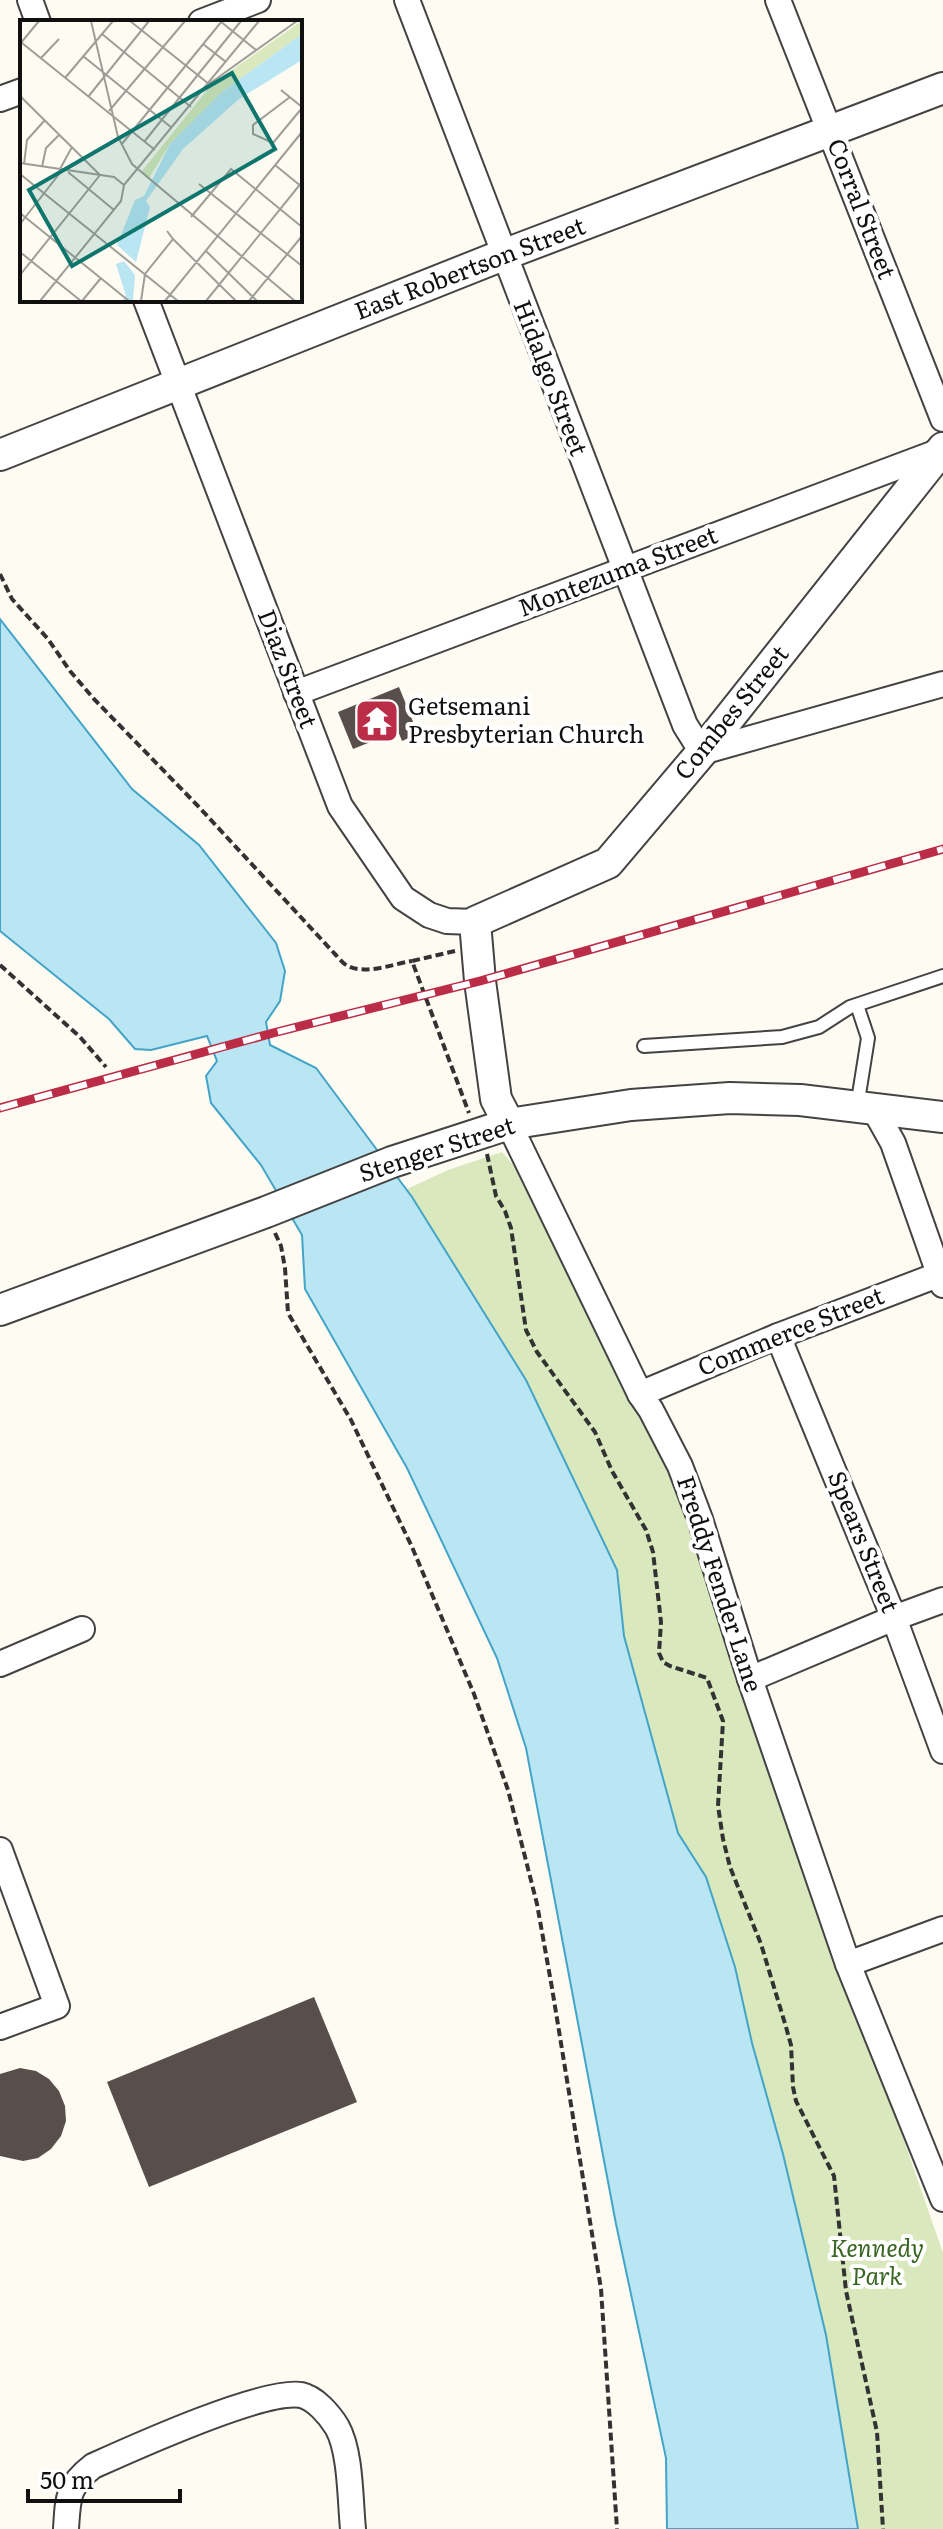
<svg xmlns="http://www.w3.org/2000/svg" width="943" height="2529" viewBox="0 0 943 2529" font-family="Literata,serif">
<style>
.green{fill:#d9e8bd}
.water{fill:#bae6f4;stroke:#43a4c8;stroke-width:2}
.building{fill:#584f4c}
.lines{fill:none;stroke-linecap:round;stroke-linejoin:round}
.service-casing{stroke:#434343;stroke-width:16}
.minor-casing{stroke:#434343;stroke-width:28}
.tertiary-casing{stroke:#434343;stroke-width:34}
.path{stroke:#323232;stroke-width:4;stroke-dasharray:8 4;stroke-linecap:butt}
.service{stroke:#fff;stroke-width:12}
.minor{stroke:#fff;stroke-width:24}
.tertiary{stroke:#fff;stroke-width:30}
.rail-casing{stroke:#bb2d46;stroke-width:9}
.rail{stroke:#fff;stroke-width:6;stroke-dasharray:18;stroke-linecap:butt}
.labels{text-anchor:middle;stroke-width:8;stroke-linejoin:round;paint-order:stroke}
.street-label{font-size:24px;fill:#101010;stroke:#fff}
.poi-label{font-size:24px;fill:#101010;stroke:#fff;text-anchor:start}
.park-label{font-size:24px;font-style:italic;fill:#396622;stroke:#fff}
.inset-road{fill:none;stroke:#9f9d98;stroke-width:2}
.view{fill:#0f766e;fill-opacity:0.15;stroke:#0f766e;stroke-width:4}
.inset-edge{fill:none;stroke:#101010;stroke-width:4}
</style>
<rect width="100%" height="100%" fill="#fefbf3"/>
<path class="green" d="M502,1152L516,1168L684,1505L943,2253V2529H858L826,2335L752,2043L735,1967L706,1877L678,1834L624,1636L617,1570L526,1380L407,1189L448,1170Z"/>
<path class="water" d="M0,619L132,789L199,845L276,943L285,971L280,1001L266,1022L270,1045L316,1068L412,1197L526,1380L617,1570L624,1636L678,1833L706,1877L735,1967L752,2043L783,2154L826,2335L858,2529H667L666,2458L616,2224L526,1748L497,1658L407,1468L305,1289L302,1235L261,1165L211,1103L206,1076L217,1061L207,1036L151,1050L135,1049L109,1019L0,931Z"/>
<g class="building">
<path d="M399,687L418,734L402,741L398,731L353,749L338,712Z"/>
<path d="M314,1997L357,2102L149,2187L107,2082Z"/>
<path d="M20,2068L36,2071L49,2079L59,2091L65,2106L66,2121L61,2136L51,2149L38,2158L23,2161L0,2156V2074Z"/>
</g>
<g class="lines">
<g class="service-casing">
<g id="service">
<path d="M857,1005L868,1038L857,1107"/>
<path d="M644,1046L782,1037L819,1027L850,1007L943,976"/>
</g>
</g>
<g class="minor-casing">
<g id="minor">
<path d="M30,0L38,22"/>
<path d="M407,0L685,725L702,752L943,684"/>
<path d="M778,0L943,419"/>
<path d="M201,22L258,0"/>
<path d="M0,99L22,91"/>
<path d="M146,300L340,806L403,898L429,915L447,921L475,922"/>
<path d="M296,693L940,451"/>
<path d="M874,1109L893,1143L943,1285"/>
<path d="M509,1124L640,1394L651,1410L680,1466L700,1519L750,1679L848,1964L943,2199"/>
<path d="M778,1336L894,1618L943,1751"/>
<path d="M640,1394L778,1336L943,1273"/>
<path d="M0,1664L82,1629"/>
<path d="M750,1679L894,1618L943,1600"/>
<path d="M0,1850L57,2006L0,2027"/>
<path d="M848,1964L943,1929"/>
<path d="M66,2529C68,2498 67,2486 93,2466C133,2448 263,2389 301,2395C315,2398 329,2414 337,2427C351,2452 350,2499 353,2529"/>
</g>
</g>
<g class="tertiary-casing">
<g id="tertiary">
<path d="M0,455L503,255L943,88"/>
<path d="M509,1124L496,1099L480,981L475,922L608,863L702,752L943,448"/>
<path d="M0,1310L266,1212L392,1162L509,1124L631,1105L730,1098L800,1100L943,1117"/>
</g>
</g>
<g class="path">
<path d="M0,574L12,599L48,639L70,671L94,699L198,806L334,953C338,957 343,964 348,966C366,975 393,964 412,961"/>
<path d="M455,951L412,961L469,1113"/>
<path d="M0,965L80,1037L106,1067"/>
<path d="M487,1154L496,1196L505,1211L511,1228L526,1330L537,1352L595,1432L612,1471L646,1530L653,1552L661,1622L659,1653L663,1662L670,1666L707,1678L723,1721L718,1806L723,1839L730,1867L761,1944L786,2027L791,2045L793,2087L796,2101L834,2176L846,2291L877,2432L883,2529"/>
<path d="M275,1233L281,1246L285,1268L288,1313L351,1420L412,1547L474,1694L508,1790L537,1904L552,1988L601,2289L617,2529"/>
</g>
<use href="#service" class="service"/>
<use href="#minor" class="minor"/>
<use href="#tertiary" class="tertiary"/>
<g class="rail-casing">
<path id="rail" d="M0,1108L273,1033L480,981L943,849"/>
</g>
<use href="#rail" class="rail"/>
</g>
<defs>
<g id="temple-square" transform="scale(2.3)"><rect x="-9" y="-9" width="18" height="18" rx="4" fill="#bb2d46" stroke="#fff"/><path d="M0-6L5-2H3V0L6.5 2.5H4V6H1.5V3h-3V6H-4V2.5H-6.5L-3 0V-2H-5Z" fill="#fff"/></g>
</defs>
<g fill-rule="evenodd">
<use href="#temple-square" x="377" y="721"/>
</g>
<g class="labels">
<g class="street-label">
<text transform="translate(861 209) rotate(69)" y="8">Corral Street</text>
<text transform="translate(470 269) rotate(-21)" y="8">East Robertson Street</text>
<text transform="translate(550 378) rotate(69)" y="8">Hidalgo Street</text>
<text transform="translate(618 572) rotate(-21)" y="8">Montezuma Street</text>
<text transform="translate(287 669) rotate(69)" y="8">Diaz Street</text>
<text transform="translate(732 713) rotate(-51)" y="8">Combes Street</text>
<text transform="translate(437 1150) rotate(-18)" y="8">Stenger Street</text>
<text transform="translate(791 1332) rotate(-22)" y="8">Commerce Street</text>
<text transform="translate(863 1542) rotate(68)" y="8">Spears Street</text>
<text transform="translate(719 1584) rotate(72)" y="8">Freddy Fender Lane</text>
</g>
<g class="poi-label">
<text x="408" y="715">Getsemani<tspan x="408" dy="28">Presbyterian Church</tspan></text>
</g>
<g class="park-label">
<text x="877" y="2257">Kennedy<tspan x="877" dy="28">Park</tspan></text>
</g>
</g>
<g transform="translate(20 20)">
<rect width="282" height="282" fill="#fefbf3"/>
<path d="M280,2L282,14L202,72L150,124L129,158L122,151L192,64Z" fill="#d9e8bd"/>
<path d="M282,14V40L219,79L163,129L126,181L130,187L116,242L97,225L115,180L124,176L150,124L202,72ZM104,241L115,255L113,281H102L106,276L96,244Z" fill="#bae6f4"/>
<path class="inset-road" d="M71,1L98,117L112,144L275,281M110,1L189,64L277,1M200,1L236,30M82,14L171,87M2,23L135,130M0,24L19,1M183,24L206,42M63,36L152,108M21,38L39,19M45,58L93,1M261,70L282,87M0,76L80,155M68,77L129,1M270,77L233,105V114L253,123L282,88M89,91L165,1M124,122L221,1M101,125L202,1M0,143L94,157L104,165M4,144L7,120L25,100M255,145L282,167M22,147L26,128L39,115M40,149L52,127M48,152L94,190M0,154L158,281M179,164L282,246M104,165L239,1M0,193L109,281M171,197L211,149L282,207M0,204L43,149M153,219L216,281M186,231L237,281M0,232L61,281M0,255L80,155M20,281L101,181L104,165M62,281L81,258M121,281L125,254L153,219L147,211M145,281L282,112M186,281L282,162M229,281L282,216"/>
<path class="view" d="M212,53L255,129L52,246L9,170Z"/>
<rect width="282" height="282" class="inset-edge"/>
</g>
<path d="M28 2489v12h152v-12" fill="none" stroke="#101010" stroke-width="4"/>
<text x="40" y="2489" font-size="24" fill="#101010" stroke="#ffffff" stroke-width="6" paint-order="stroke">50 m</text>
</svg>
